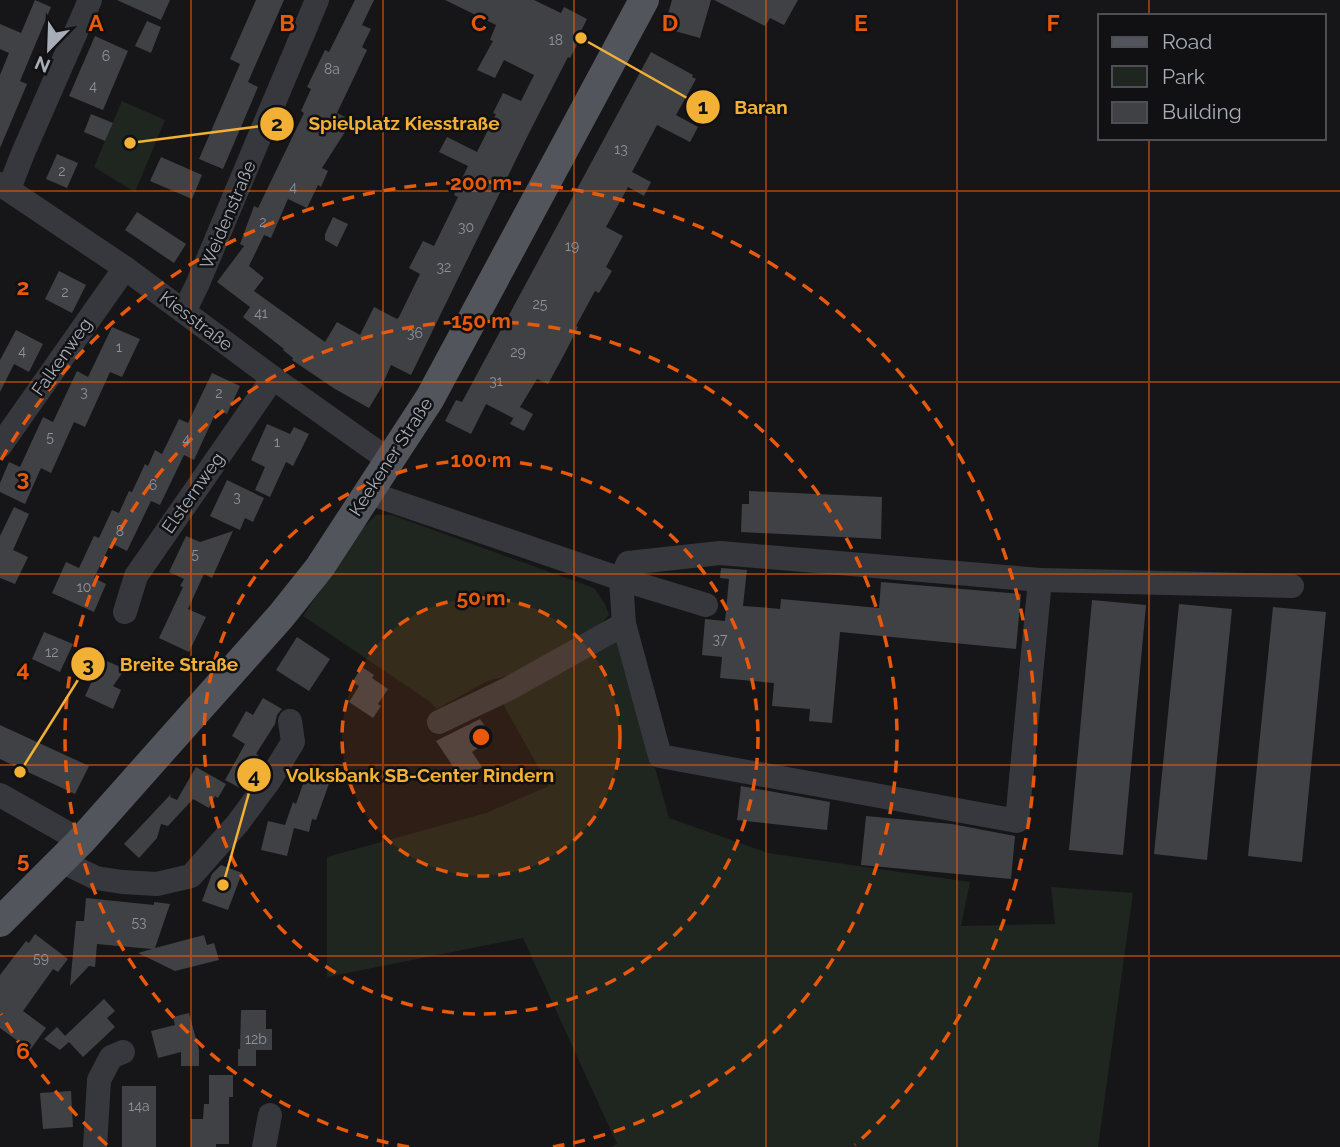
<svg xmlns="http://www.w3.org/2000/svg" width="1340" height="1147" viewBox="0 0 1340 1147" font-family="Raleway,sans-serif">
<style>
.green{fill:#1e261f}
.building{fill:#404145}
.lines{fill:none;stroke-linecap:round;stroke-linejoin:round}
.minor{stroke:#37383d;stroke-width:24}
.major{stroke:#53555c;stroke-width:30}
.grid{fill:none;stroke:#e8590c;stroke-width:2;stroke-opacity:0.55}
.ring{fill:none;stroke:#e8590c;stroke-width:3.5;stroke-dasharray:12 9}
.labels{text-anchor:middle;stroke-width:5;stroke-linejoin:round;paint-order:stroke}
.number-label{font-size:14px;fill:#8e929b}
.street-label{font-size:18px;fill:#a8adb8;stroke:#111113}
.grid-label{font-size:23px;text-anchor:middle;font-weight:bold;fill:#e8590c;stroke:#111113;stroke-width:5;stroke-linejoin:round;paint-order:stroke}
.centre{fill:#e8590c;stroke:#111113;stroke-width:3.5}
.ring-label{font-size:21px;text-anchor:middle;font-weight:bold;fill:#e8590c;stroke:#111113;stroke-width:5;stroke-linejoin:round;paint-order:stroke}
.leader{fill:none;stroke:#f2b134;stroke-width:2.5}
.callout-dot{fill:#f2b134;stroke:#111113;stroke-width:2.5}
.mark-label{font-size:21px;text-anchor:middle;font-weight:bold;fill:#111}
.callout-label{font-size:19px;text-anchor:middle;font-weight:bold;fill:#f2b134;stroke:#111113;stroke-width:5;stroke-linejoin:round;paint-order:stroke}
</style>
<rect width="100%" height="100%" fill="#161618"/>
<g class="green">
<path d="M122,101L165,120L135,192L94,167Z"/>
<path d="M376,515H392L594,588L605,604L609,615L592,634L529,671L487,681L437,709L429,701L303,616L359,532Z"/>
<path d="M619,637L669,818L768,853L970,882L961,926L1055,924L1051,887L1133,893L1098,1147H611L617,1144L523,938L327,977V857L486,813L549,786L499,697Z"/>
</g>
<g class="building">
<path d="M35,0L51,7L20,81L27,84L0,148V75L9,53L0,49V24L21,33Z"/>
<path d="M117,0H170L161,20Z"/>
<path d="M256,0H284L248,82L258,87L223,169L199,159L240,64L230,59Z"/>
<path d="M355,0H374L362,25L371,29L362,47L367,50L337,113L345,117L339,129L345,132L322,168L328,171L321,187L318,185L307,208L288,199L271,238L264,235L249,266L264,278L254,291L325,342L337,322L360,335L374,307L397,319L399,317L420,274L409,268L423,241L434,246L458,197L454,195L468,166L439,152L447,137L477,152L496,114L493,113L503,93L521,101L534,75L504,60L495,78L477,70L493,41L490,40L496,25L445,0H534L561,13L564,7L587,19L576,41L578,43L570,58L568,57L529,133L411,375L391,365L381,388L369,408L335,389L292,360L293,358L283,350L284,349L243,317L250,307L217,282L244,246L240,244L254,206L258,208L304,113L301,111L311,89L307,87L325,50L329,52Z"/>
<path d="M672,0H711L700,38L664,28Z"/>
<path d="M714,0H798L784,25L770,18L765,26Z"/>
<path d="M147,21L161,27L151,53L135,46Z"/>
<path d="M95,36L128,51L103,110L69,96Z"/>
<path d="M651,52L693,75L692,77L696,79L676,115L698,127L690,142L657,125L632,172L651,182L644,196L628,187L606,227L623,236L606,267L612,271L599,293L595,291L576,326L578,327L566,351L548,384L537,379L520,407L533,414L524,431L510,424L515,415L513,418L486,404L471,434L445,421L456,400L462,402Z"/>
<path d="M91,114L113,123L105,141L84,132Z"/>
<path d="M57,154L78,163L67,188L46,179Z"/>
<path d="M161,157L202,175L192,199L150,181Z"/>
<path d="M137,212L186,244L174,263L125,230Z"/>
<path d="M333,217L348,224L337,247L325,240V234Z"/>
<path d="M59,271L86,285L72,313L45,299Z"/>
<path d="M112,327L140,339L122,377L110,372L85,427L74,422L51,473L41,468L25,504L0,492V483L9,462L20,467L43,417L53,422L77,371L88,377Z"/>
<path d="M16,330L43,344L29,372L14,364L0,392V360Z"/>
<path d="M212,373L240,386L227,414L217,410L194,460L184,455L160,505L151,501L127,551L111,543L94,578L106,584L94,612L52,593L66,562L79,568L94,536L99,538L112,510L119,513L129,491L132,492L145,464L148,466L155,450L162,454L179,419L188,423Z"/>
<path d="M267,424L290,434L294,427L309,434L293,466L286,462L270,497L255,490L265,467L251,460Z"/>
<path d="M227,480L264,498L253,522L245,518L240,530L210,516Z"/>
<path d="M749,491L882,497L881,539L741,532L742,504H749Z"/>
<path d="M14,507L29,514L13,550L28,557L15,584L0,578V536Z"/>
<path d="M233,531L212,578L204,574L188,609L206,617L189,652L159,638L183,587L180,586L184,579L169,572L186,536L200,542Z"/>
<path d="M721,568L747,570L743,606L758,607L780,609L781,599L879,608L881,582L1021,594L1016,649L840,632L832,723L809,721L810,709L772,706L774,683L720,678L722,657L702,655L705,619L725,621L729,579L720,578Z"/>
<path d="M1092,600L1146,605L1123,855L1069,850Z"/>
<path d="M1179,604L1232,609L1207,860L1154,854Z"/>
<path d="M1273,607L1326,612L1302,862L1248,856Z"/>
<path d="M44,632L73,644L60,672L32,659Z"/>
<path d="M297,637L330,659L309,691L276,670Z"/>
<path d="M102,659L125,669L113,686L121,690L113,709L85,696Z"/>
<path d="M362,667L374,675L372,678L388,689L378,704L381,706L373,718L349,702L359,686L352,682Z"/>
<path d="M263,698L282,709L277,715L275,724L256,754L258,755L240,788L225,780L245,744L232,736L246,711L253,715Z"/>
<path d="M480,719L493,738L472,752L482,767L462,780L436,741Z"/>
<path d="M0,725L89,766L75,794L0,759Z"/>
<path d="M196,767L226,784L218,798L215,796L209,808L193,799L168,826L161,824L157,838L139,858L124,844L171,794L170,797L177,800Z"/>
<path d="M308,770L331,778L316,820L312,819L309,832L294,828L287,856L261,850L268,821L285,825L293,802L296,804Z"/>
<path d="M741,786L830,802L827,830L737,820Z"/>
<path d="M866,816L952,824L1015,836L1011,879L861,865Z"/>
<path d="M221,865L242,873L228,910L202,901L212,874Z"/>
<path d="M86,898L154,905V902L170,904L155,948L204,935L207,945L214,943L219,960L175,971L138,953L152,949L97,944L95,967L89,966L70,986L76,921H84Z"/>
<path d="M35,934L68,959L58,972L53,969L23,1011L46,1028L30,1050L0,1028V975L26,941L29,943Z"/>
<path d="M104,999L115,1011L107,1018L115,1027L83,1057L69,1042L60,1050L44,1039L57,1027L65,1036Z"/>
<path d="M241,1010H266V1029H272V1050H256V1066H238V1049H240Z"/>
<path d="M189,1013L199,1050V1066H181V1052L158,1058L151,1031L175,1025L173,1017Z"/>
<path d="M209,1075H233V1097H229V1144H216V1147H191V1119H203L204,1104H209Z"/>
<rect x="122" y="1086" width="34" height="61"/>
<path d="M71,1091L73,1127L43,1129L40,1093Z"/>
</g>
<g class="lines">
<g class="minor">
<path d="M0,184L125,268L273,378L390,461"/>
<path d="M9,189L23,153L90,0"/>
<path d="M184,312L198,283L317,0"/>
<path d="M0,446L125,268"/>
<path d="M369,493L621,579L706,605"/>
<path d="M1040,580L1292,586"/>
<path d="M125,612L136,576L273,378"/>
<path d="M439,722L510,688L624,624L621,579L628,563L720,553L1040,580L1017,821L660,756L624,624"/>
<path d="M0,795L81,841"/>
<path d="M61,861L96,878L122,882L157,884L191,876L238,823L269,781L293,742L290,721"/>
<path d="M95,1147L99,1080L111,1057L123,1052"/>
<path d="M264,1147L270,1115"/>
</g>
<path class="major" d="M0,922L81,841L281,616L320,567L430,398L644,0"/>
</g>
<path class="grid" d="M191,0V1147M383,0V1147M574,0V1147M766,0V1147M957,0V1147M1149,0V16M1149,138V1147M0,191H1340M0,382H1340M0,574H1340M0,765H1340M0,956H1340"/>
<circle cx="481" cy="737" r="139" fill="#e8590c" fill-opacity=".12"/>
<g class="ring">
<circle cx="481" cy="737" r="139"/>
<circle cx="481" cy="737" r="277"/>
<path d="M409 1147A416 416 0 1 1 553 1147"/>
<path d="M107 1145A554 554 0 0 1 1 1014M1 460A554 554 0 1 1 855 1145"/>
</g>
<g class="labels">
<g class="number-label">
<text x="556" y="45">18</text>
<text x="106" y="61">6</text>
<text x="332" y="74">8a</text>
<text x="93" y="91">4</text>
<text x="621" y="154">13</text>
<text x="62" y="176">2</text>
<text x="293" y="192">4</text>
<text x="263" y="227">2</text>
<text x="466" y="232">30</text>
<text x="572" y="251">19</text>
<text x="444" y="272">32</text>
<text x="65" y="297">2</text>
<text x="540" y="309">25</text>
<text x="261" y="318">41</text>
<text x="415" y="338">36</text>
<text x="119" y="352">1</text>
<text x="22" y="356">4</text>
<text x="518" y="357">29</text>
<text x="496" y="386">31</text>
<text x="84" y="397">3</text>
<text x="219" y="398">2</text>
<text x="50" y="442">5</text>
<text x="186" y="444">4</text>
<text x="277" y="447">1</text>
<text x="153" y="490">6</text>
<text x="237" y="502">3</text>
<text x="120" y="536">8</text>
<text x="195" y="559">5</text>
<text x="84" y="592">10</text>
<text x="720" y="644">37</text>
<text x="52" y="657">12</text>
<text x="139" y="927">53</text>
<text x="41" y="963">59</text>
<text x="256" y="1044">12b</text>
<text x="139" y="1111">14a</text>
</g>
<g class="street-label">
<text transform="translate(228 215) rotate(-67)" y="6">Weidenstraße</text>
<text transform="translate(196 321) rotate(37)" y="6">Kiesstraße</text>
<text transform="translate(62 357) rotate(-55)" y="6">Falkenweg</text>
<text transform="translate(391 457) rotate(-57)" y="6">Keekener Straße</text>
<text transform="translate(193 493) rotate(-55)" y="6">Elsternweg</text>
</g>
</g>
<g class="grid-label">
<text x="96" y="31">A</text>
<text x="287" y="31">B</text>
<text x="479" y="31">C</text>
<text x="670" y="31">D</text>
<text x="861" y="31">E</text>
<text x="1053" y="31">F</text>
<text x="23" y="295">2</text>
<text x="23" y="486">3</text>
<text x="23" y="677">4</text>
<text x="23" y="868">5</text>
<text x="23" y="1059">6</text>
</g>
<circle cx="481" cy="737" r="10" class="centre"/>
<g class="ring-label">
<text x="481" y="190">200 m</text>
<text x="481" y="328">150 m</text>
<text x="481" y="467">100 m</text>
<text x="481" y="605">50 m</text>
</g>
<path class="leader" d="M581 38L703 107M130 143L277 124M20 772L88 664M223 885L254 775"/>
<g class="callout-dot">
<circle cx="581" cy="38" r="7"/>
<circle cx="130" cy="143" r="7"/>
<circle cx="20" cy="772" r="7"/>
<circle cx="223" cy="885" r="7"/>
<circle cx="703" cy="107" r="18"/>
<circle cx="277" cy="124" r="18"/>
<circle cx="88" cy="664" r="18"/>
<circle cx="254" cy="775" r="18"/>
</g>
<g class="mark-label">
<text x="703" y="114">1</text>
<text x="277" y="131">2</text>
<text x="88" y="672">3</text>
<text x="254" y="783">4</text>
</g>
<g class="callout-label">
<text x="761" y="114">Baran</text>
<text x="404" y="130">Spielplatz Kiesstraße</text>
<text x="179" y="671">Breite Straße</text>
<text x="420" y="782">Volksbank SB-Center Rindern</text>
</g>
<rect x="1098" y="14" width="228" height="126" fill="#111113" stroke="#4d4f55" stroke-width="2"/>
<rect x="1112" y="37" width="35" height="10" fill="#53555c" stroke="#4d4f55" stroke-width="2"/>
<text x="1162" y="49" font-size="21" fill="#a8adb8">Road</text>
<rect x="1112" y="66" width="35" height="21" fill="#1e261f" stroke="#4d4f55" stroke-width="2"/>
<text x="1162" y="84" font-size="21" fill="#a8adb8">Park</text>
<rect x="1112" y="102" width="35" height="21" fill="#404145" stroke="#4d4f55" stroke-width="2"/>
<text x="1162" y="119" font-size="21" fill="#a8adb8">Building</text>
<g transform="translate(49 49) rotate(203)" stroke="#111113" stroke-width="5" paint-order="stroke">
<path d="M0-5L12 26L0 18L-12 26Z" fill="#a8adb8"/>
<text y="-10" font-size="19" font-weight="bold" text-anchor="middle" fill="#a8adb8">N</text>
</g>
</svg>
